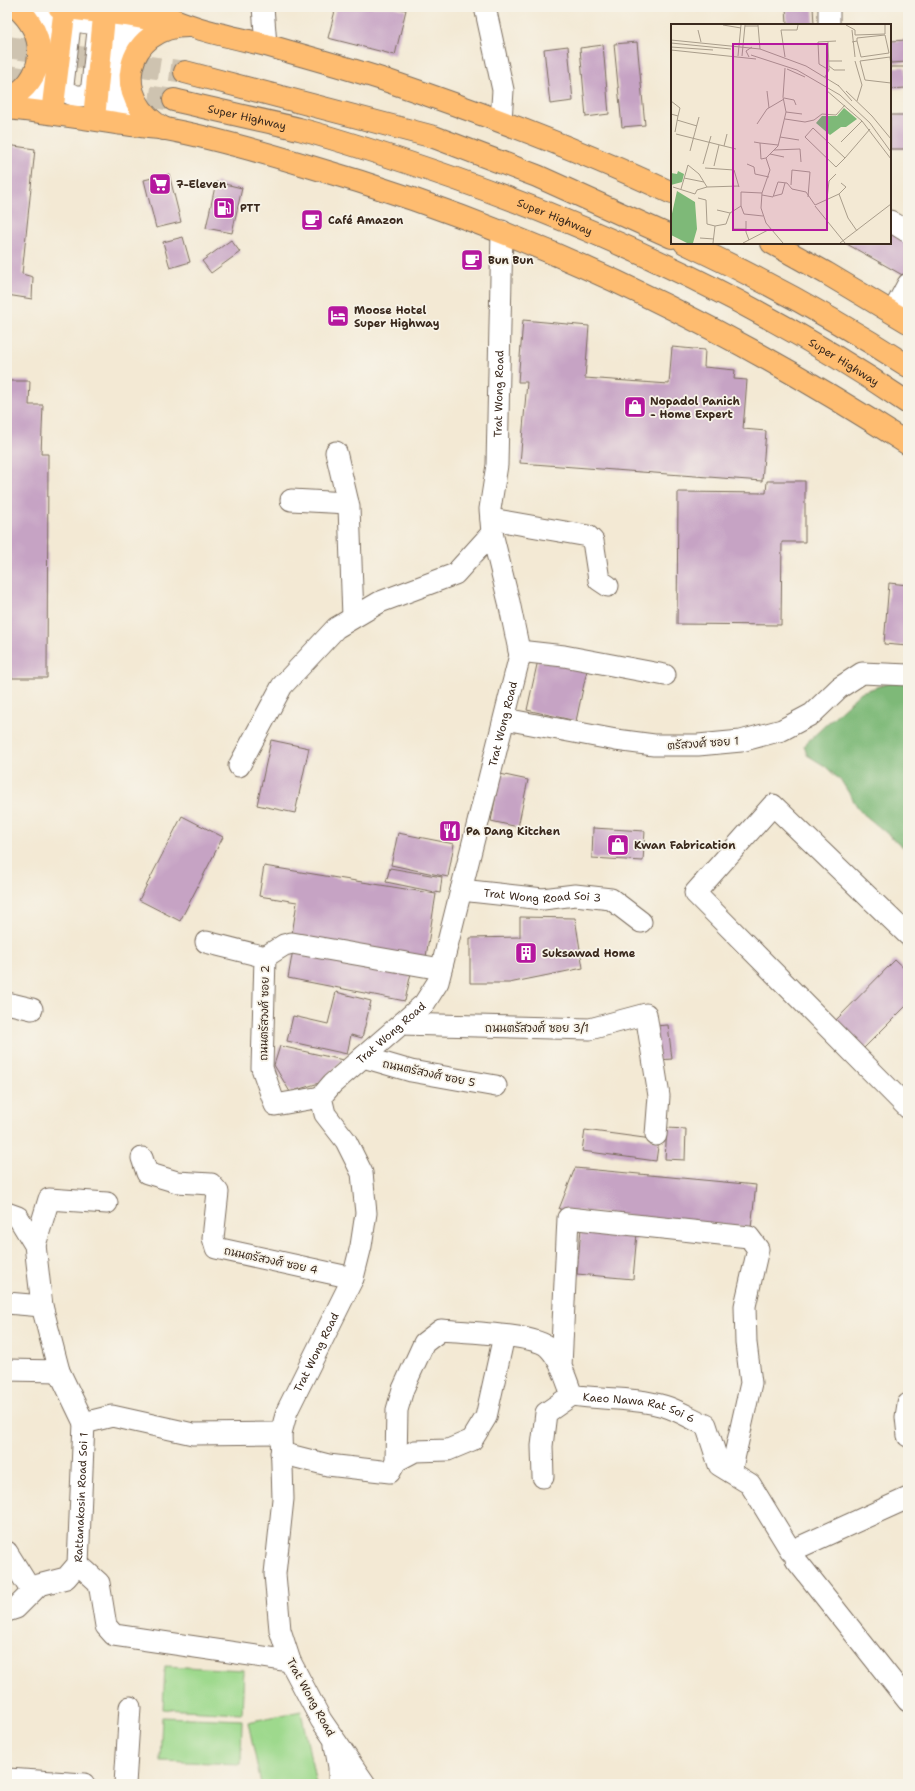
<svg xmlns="http://www.w3.org/2000/svg" width="915" height="1791" viewBox="0 0 915 1791" font-family="'Shantell Sans','Playpen Sans Thai',sans-serif">
<style>
.green{fill:#9ed98d;stroke:#6c8256}
.forest{fill:#7eb978;stroke:#5c724b}
.building{fill:#c6a3c4}
.lines{fill:none;stroke-linecap:round;stroke-linejoin:round}
.highway-tunnel{stroke:#cec3b0;stroke-width:22;stroke-dasharray:22 11;stroke-linecap:butt}
.minor-casing{stroke:#7b6d5e;stroke-width:23}
.major-casing{stroke:#7b6d5e;stroke-width:24}
.highway-casing{stroke:#7b6d5e;stroke-width:24}
.minor{stroke:#fff;stroke-width:21}
.major{stroke:#febc70;stroke-width:22}
.highway{stroke:#febc70;stroke-width:22}
.labels{text-anchor:middle;stroke-width:3.5;stroke-linejoin:round;paint-order:stroke}
.street-label{font-size:11px;fill:#3b2a1e;stroke:#f7f3e8}
.poi-label{font-size:11px;font-weight:bold;fill:#3b2a1e;stroke:#f7f3e8;text-anchor:start}
.inset-road{fill:none;stroke:#a99d8b;stroke-width:1}
.view{fill:#b5179e;fill-opacity:0.15;stroke:#b5179e;stroke-width:2}
.inset-edge{fill:none;stroke:#3b2a1e;stroke-width:2}
</style>
<rect width="100%" height="100%" fill="#f7f3e8"/>
<filter id="ink" filterUnits="userSpaceOnUse"><feTurbulence type="fractalNoise" baseFrequency=".025" numOctaves="2"/><feDisplacementMap in="SourceGraphic" scale="8" xChannelSelector="R" yChannelSelector="G"/><feConvolveMatrix kernelMatrix="1 2 1 2 8 2 1 2 1" color-interpolation-filters="sRGB"/></filter>
<filter id="wash" filterUnits="userSpaceOnUse"><feTurbulence type="fractalNoise" baseFrequency=".012" numOctaves="4" result="noise"/><feDisplacementMap in="SourceGraphic" scale="16" xChannelSelector="R" yChannelSelector="G"/><feGaussianBlur stdDeviation="0.9" result="paint"/><feColorMatrix in="noise" values="0 0 0 0 0 0 0 0 0 0 0 0 0 0 0 0 0 1.4 0 .05"/><feComposite in="paint" operator="in"/></filter>
<g filter="url(#wash)">
<rect width="100%" height="100%" fill="#f3e9d4"/>
<g class="green">
<path d="M165,1666L244,1670L242,1713L163,1709Z"/>
<path d="M301,1711L316,1784H261L248,1722Z"/>
<path d="M162,1717L242,1720L241,1764L160,1761Z"/>
</g>
<path class="forest" d="M908,680V851L860,811L842,782L825,766L807,755L804,745L861,692L890,683Z"/>
<g id="blocks">
<g class="building">
<path d="M336,7H393L406,10L395,55L328,38Z"/>
<path d="M786,7H813L814,25H787Z"/>
<path d="M908,40V62L890,63V41Z"/>
<path d="M637,42L645,125L622,127L614,44Z"/>
<path d="M603,45L609,114L586,117L580,48Z"/>
<path d="M568,46L573,101L550,104L544,49Z"/>
<path d="M890,67H905L906,88L890,89Z"/>
<rect x="890" y="115" width="18" height="34"/>
<path d="M7,145L35,149L22,274L33,277L32,299L7,295Z"/>
<path d="M169,174L181,222L156,228L144,180Z"/>
<path d="M216,182L242,188L232,233L206,228Z"/>
<path d="M890,225L908,235V273L906,277L845,243H890Z"/>
<path d="M183,237L190,262L170,268L163,242Z"/>
<path d="M231,240L240,252L211,273L202,261Z"/>
<path d="M523,320L589,326L585,378L669,384L672,347L705,350L704,367L735,370L734,379L747,380L743,429L766,431L762,481L520,463L527,382H518Z"/>
<path d="M7,381H30L29,405H43L41,454H48L47,678H7Z"/>
<path d="M767,481H805V542H782L781,625L677,624L678,492L766,493Z"/>
<path d="M889,583L908,585V646L884,644Z"/>
<path d="M538,660L587,670L576,721L527,710Z"/>
<path d="M271,740L309,748L295,813L257,805Z"/>
<path d="M500,774L528,780L518,827L491,821Z"/>
<path d="M182,816L223,837L180,921L139,900Z"/>
<path d="M593,828L645,831L643,861L592,858Z"/>
<path d="M398,833L454,844L448,877L391,865Z"/>
<path d="M264,866L436,894L425,963L291,941L297,902L259,896Z"/>
<path d="M390,868L442,877L440,893L386,882Z"/>
<path d="M520,917L575,918L583,968L509,983H470V938L520,937Z"/>
<path d="M294,944L412,968L405,1001L288,978Z"/>
<path d="M895,960L908,972V1004L862,1050L834,1022Z"/>
<path d="M336,992L371,1001L362,1038L351,1035L347,1054L287,1041L293,1016L328,1024Z"/>
<path d="M668,1025L672,1059L658,1060L654,1026Z"/>
<path d="M280,1046L343,1060L319,1083L290,1092L274,1065Z"/>
<path d="M667,1128L686,1129L685,1160L665,1159Z"/>
<path d="M585,1130L659,1140L656,1161L582,1151Z"/>
<path d="M575,1168L756,1185L751,1228L559,1209Z"/>
<path d="M581,1228L637,1233L633,1279L577,1274Z"/>
</g>
</g>
</g>
<g filter="url(#ink)">
<use href="#blocks" fill-opacity="0" stroke="#7b6d5e" stroke-width="1"/>
<g class="lines">
<g class="highway-tunnel">
<path d="M7,47L185,72"/>
<path d="M7,76L48,82"/>
<path d="M117,92L174,100"/>
</g>
<g class="minor-casing">
<g id="minor">
<path d="M263,7L266,45"/>
<path d="M485,7L503,90L501,121"/>
<path d="M829,7V25"/>
<path d="M32,14L55,18L44,98L25,94C49,69 51,44 32,14Z"/>
<path d="M75,21L95,24L98,31L91,94C81,97 74,97 65,91L63,85L70,25Z"/>
<path d="M118,29L141,33C122,56 118,83 129,110L106,107Z"/>
<path d="M890,221L908,232"/>
<path d="M893,312L908,284"/>
<path d="M336,452L349,507L353,617"/>
<path d="M291,500L348,503"/>
<path d="M491,519L588,536L593,541L599,580L608,586"/>
<path d="M519,651L564,656L665,675"/>
<path d="M505,719L616,740L654,745H698L741,741L782,730L812,714L839,688L862,673L908,675"/>
<path d="M239,766L282,686L336,628L380,602L455,574L492,533"/>
<path id="s1" d="M461,890L543,899L575,895L611,899L641,922"/>
<path d="M908,935L773,805L695,893L908,1108"/>
<path d="M206,942L265,957L262,1068L275,1105L321,1097"/>
<path d="M265,957L284,945L292,943L441,969"/>
<path d="M7,1003L32,1009"/>
<path d="M401,1024L590,1029L646,1014L659,1096L656,1135"/>
<path d="M363,1057L411,1071L496,1086"/>
<path d="M142,1158L147,1173L177,1182L211,1184L218,1192L213,1238L216,1248L353,1278"/>
<path d="M7,1213L18,1217L35,1245L42,1306L59,1371L84,1423"/>
<path d="M35,1245L49,1199L107,1203"/>
<path d="M7,1303L42,1306"/>
<path d="M561,1366L568,1218L749,1237L758,1249L745,1306L746,1343L751,1383L731,1472"/>
<path d="M7,1370L59,1371"/>
<path d="M908,1404L906,1417L908,1436"/>
<path id="s2" d="M281,1453L328,1465L390,1472L396,1461L397,1410L403,1389L424,1343L441,1330C462,1332 536,1334 549,1348C561,1360 566,1380 572,1395C602,1400 634,1397 664,1406C678,1410 692,1419 706,1425L719,1465L750,1484L791,1551L908,1498"/>
<path d="M396,1461L415,1451L448,1450L472,1440L486,1417L504,1336"/>
<path d="M543,1477L542,1446L546,1413L572,1395"/>
<path d="M7,1552L32,1592"/>
<path d="M796,1560L908,1701"/>
<path d="M78,1564L99,1583L106,1626L114,1635L290,1661"/>
<path id="s3" d="M7,1611L16,1608L39,1585L66,1578L78,1564L84,1423L112,1416L193,1434L281,1433"/>
<path d="M335,1745L339,1767V1784"/>
<path d="M7,1779L84,1784"/>
<path d="M125,1784L130,1707"/>
<path id="s4" d="M365,1784L321,1720L290,1661L280,1630L275,1574L283,1499L281,1433L287,1411L353,1278L361,1246L366,1213L362,1173L346,1141L325,1114L321,1097L332,1084L424,1004L438,982L520,655L509,602L492,533L490,509L497,465L502,231"/>
</g>
</g>
<g class="major-casing">
<g id="major">
<path d="M59,7L126,15L171,23"/>
<path d="M153,7C172,26 238,38 266,45C307,57 348,68 388,81C485,114 580,150 672,193"/>
<path d="M7,100C47,79 49,36 16,7"/>
<path d="M7,108C46,112 84,118 123,124C137,126 152,127 166,129C214,138 262,152 308,166C521,227 722,323 908,444"/>
<path d="M52,113L65,7"/>
<path d="M94,118L105,7"/>
<path d="M165,129C109,100 125,26 188,26"/>
<path d="M772,243L826,273L908,322"/>
</g>
</g>
<g class="highway-casing">
<g id="highway">
<path d="M185,72L434,137L537,176L672,237"/>
<path id="s5" d="M174,100C215,110 257,119 299,129C352,143 404,161 456,179C615,235 768,308 908,403"/>
<path d="M685,243C762,279 837,320 908,366"/>
</g>
</g>
<use href="#minor" class="minor"/>
<use href="#major" class="major"/>
<use href="#highway" class="highway"/>
</g>
</g>
<defs>
<g id="supermarket-square" transform="scale(1.15)"><rect x="-9" y="-9" width="18" height="18" rx="4" fill="#b5179e" stroke="#f7f3e8"/><path d="M-6-5.5h2.5l.6 2H6L4.5 2H-2.5L-4.4-4H-6ZM-1.5 3.2a1.3 1.3 0 1 0 .1 0ZM3 3.2a1.3 1.3 0 1 0 .1 0Z" fill="#fff"/></g>
<g id="fuel-square" transform="scale(1.15)"><rect x="-9" y="-9" width="18" height="18" rx="4" fill="#b5179e" stroke="#f7f3e8"/><path d="M-5.5-6h7V0h2V4h1.3V-2.5L3-4.5l.8-.8L6-3V5H2.5V1h-1V6h-7ZM-4.2-4.7v3.2H.2V-4.7Z" fill="#fff"/></g>
<g id="cafe-square" transform="scale(1.15)"><rect x="-9" y="-9" width="18" height="18" rx="4" fill="#b5179e" stroke="#f7f3e8"/><path d="M-5.5-4.5H6V0H3Q3 3.5 0 3.5H-2.5Q-5.5 3.5-5.5 0ZM3-3.2v2h1.7v-2ZM-6 4.5H4V6H-6Z" fill="#fff"/></g>
<g id="hotel-square" transform="scale(1.15)"><rect x="-9" y="-9" width="18" height="18" rx="4" fill="#b5179e" stroke="#f7f3e8"/><path d="M-6-4.5h1.5V1H6V5H4.5V3h-9V5H-6ZM-4 0a1.8 1.8 0 1 1 3.6 0ZM.5 0V-2.5h3Q6-2.5 6 0Z" fill="#fff"/></g>
<g id="shop-square" transform="scale(1.15)"><rect x="-9" y="-9" width="18" height="18" rx="4" fill="#b5179e" stroke="#f7f3e8"/><path d="M-5-2.5h2.3a2.7 3.5 0 0 1 5.4 0H5L5.5 6h-11ZM-1.5-2.5h3a1.5 2.3 0 0 0-3 0Z" fill="#fff"/></g>
<g id="restaurant-square" transform="scale(1.15)"><rect x="-9" y="-9" width="18" height="18" rx="4" fill="#b5179e" stroke="#f7f3e8"/><path d="M-5-6h1v4h1v-4h1v4h1v-4h1v5L-1.5 .5V6h-2V.5L-5-1ZM5-6V6H3V1.5H1.5Q1.5-4 5-6Z" fill="#fff"/></g>
<g id="building-square" transform="scale(1.15)"><rect x="-9" y="-9" width="18" height="18" rx="4" fill="#b5179e" stroke="#f7f3e8"/><path d="M-4-6H4V6H1V3H-1V6H-4ZM-2.5-4.3h1.7v1.8h-1.7ZM.8-4.3h1.7v1.8H.8ZM-2.5-1h1.7V.8h-1.7ZM.8-1h1.7V.8H.8Z" fill="#fff"/></g>
</defs>
<g fill-rule="evenodd">
<use href="#supermarket-square" x="160" y="184"/>
<use href="#fuel-square" x="224" y="208"/>
<use href="#cafe-square" x="312" y="220"/>
<use href="#cafe-square" x="472" y="260"/>
<use href="#hotel-square" x="338" y="316"/>
<use href="#shop-square" x="635" y="407"/>
<use href="#restaurant-square" x="450" y="831"/>
<use href="#shop-square" x="618" y="845"/>
<use href="#building-square" x="526" y="953"/>
</g>
<g class="labels">
<g class="street-label">
<text dy="4" stroke="none"><textPath href="#s5" startOffset="75">Super Highway</textPath></text>
<text dy="4" stroke="none"><textPath href="#s5" startOffset="399">Super Highway</textPath></text>
<text dy="4" stroke="none"><textPath href="#s5" startOffset="723">Super Highway</textPath></text>
<text dy="4" stroke="none"><textPath href="#s4" startOffset="1507">Trat Wong Road</textPath></text>
<text dy="4" stroke="none"><textPath href="#s4" startOffset="1171">Trat Wong Road</textPath></text>
<text transform="translate(703 743) rotate(-4)" y="4">ตรัสวงศ์ ซอย 1</text>
<text dy="4" stroke="none"><textPath href="#s1" startOffset="82">Trat Wong Road Soi 3</textPath></text>
<text transform="translate(264 1013) rotate(-89)" y="4">ถนนตรัสวงศ์ ซอย 2</text>
<text x="537" y="1032">ถนนตรัสวงศ์ ซอย 3/1</text>
<text dy="4" stroke="none"><textPath href="#s4" startOffset="835">Trat Wong Road</textPath></text>
<text transform="translate(429 1073) rotate(12)" y="4">ถนนตรัสวงศ์ ซอย 5</text>
<text transform="translate(271 1260) rotate(12)" y="4">ถนนตรัสวงศ์ ซอย 4</text>
<text dy="4" stroke="none"><textPath href="#s4" startOffset="463">Trat Wong Road</textPath></text>
<text dy="4" stroke="none"><textPath href="#s2" startOffset="500">Kaeo Nawa Rat Soi 6</textPath></text>
<text dy="4" stroke="none"><textPath href="#s3" startOffset="155">Rattanakosin Road Soi 1</textPath></text>
<text transform="translate(311 1697) rotate(61)" y="4">Trat Wong Road</text>
</g>
<g class="poi-label">
<text x="176" y="188">7-Eleven</text>
<text x="240" y="212">PTT</text>
<text x="328" y="224">Café Amazon</text>
<text x="488" y="264">Bun Bun</text>
<text x="354" y="314">Moose Hotel<tspan x="354" dy="13">Super Highway</tspan></text>
<text x="650" y="405">Nopadol Panich<tspan x="650" dy="13">- Home Expert</tspan></text>
<text x="466" y="835">Pa Dang Kitchen</text>
<text x="634" y="849">Kwan Fabrication</text>
<text x="542" y="957">Suksawad Home</text>
</g>
</g>
<g transform="translate(671 24)">
<rect width="220" height="220" fill="#f3e9d4"/>
<path d="M173,84L186,95L175,103H170L159,111L145,99L151,92H166ZM7,147L13,150L11,158L0,161V149L6,150ZM6,167L24,178L26,205L22,219H16L0,211V194Z" fill="#7eb978"/>
<path class="inset-road" d="M52,1L70,4M87,1L89,25M175,1L184,6V11L214,10V1M220,1V14M74,2H87M27,6L30,18M181,6L184,33M0,16L89,25L135,42L168,62M181,18L186,17V14L214,11L218,29L190,33L186,17M0,19L60,25M0,23L42,26M0,26L85,35M80,31L126,46L169,71L199,99L220,128M67,32L70,1M71,32L74,1M78,33L75,27L81,23M114,33L110,6H126L127,1M157,37H171M184,37L191,61L186,77M158,42L163,46H174M220,42L219,33L189,37L194,56L220,59M116,45L134,53M158,46L148,40L147,18L165,17M154,53L158,46L157,18M0,55V77L9,84L7,92M167,61L181,77M155,66L191,97L220,135M96,67L98,84M175,67L201,92L220,115M113,74L123,76L125,81M115,88L131,90M0,90L7,92L4,108M114,95L134,98L143,96L151,90L165,91L174,81M6,96L26,102M86,100L96,85L113,75M5,110L65,125M109,113L128,116M83,118L89,119L90,135L95,134M170,118L191,97M89,119L107,121M53,122L56,110M103,126L129,125L130,138M19,127L28,93M99,130L113,133M174,134L142,104L134,113L165,143L174,134L199,105M32,140L40,112M76,140L83,143L84,150L98,153M43,142L48,121M34,144L63,146L68,163M13,154L33,158M120,161L121,146L139,148L137,173M2,163L24,170L26,166L36,163L68,162M10,165L17,141L28,150L36,163M168,170L175,163L170,159M91,171L102,173L107,158L116,159L121,165L135,168L144,181L168,170L177,194L186,207M103,172L111,170L114,159M27,174L35,176L36,200L44,202M156,175L158,157L165,150M70,182L73,190L92,192M144,182L174,219M46,186L59,189M75,197V208L78,216M61,205H75M29,214L43,215M42,219L44,202L55,200L59,189L70,182V168L91,169M72,219L99,205M112,219L95,199L90,184L91,169L99,146L95,134L107,122L115,88L112,73L114,44M169,219L220,180"/>
<path class="view" d="M62,20H156V206H62Z"/>
<rect width="220" height="220" class="inset-edge"/>
</g>
<rect width="915" height="1791" fill="none" stroke="#f7f3e8" stroke-width="24"/>
</svg>
